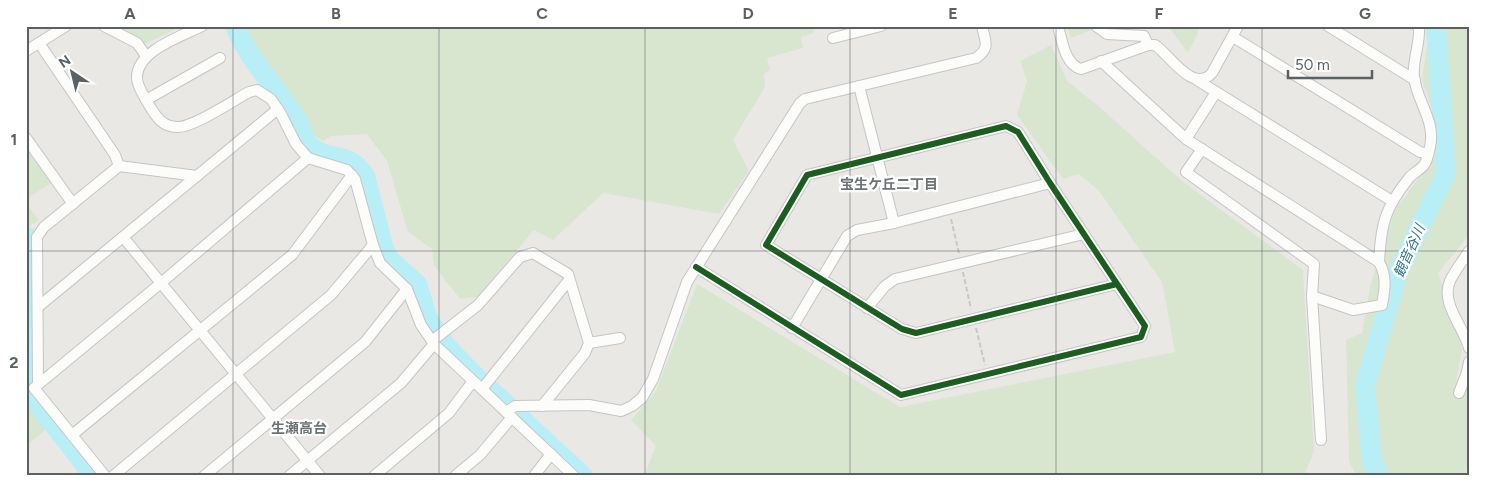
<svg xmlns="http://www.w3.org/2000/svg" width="1495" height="502" viewBox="0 0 1495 502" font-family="Figtree,'Noto Sans JP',sans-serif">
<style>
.green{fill:#d8e6d0}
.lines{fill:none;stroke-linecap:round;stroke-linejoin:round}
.river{stroke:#b8eef6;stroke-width:20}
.street-casing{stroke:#c5c5c5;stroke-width:12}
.path{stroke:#c4cac6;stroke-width:2;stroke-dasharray:5 2.5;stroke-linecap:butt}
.street{stroke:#fcfcfb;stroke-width:10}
.cycleway-casing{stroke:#fff;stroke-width:9}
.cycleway{stroke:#1b5e20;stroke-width:6}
.grid{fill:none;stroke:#5b6163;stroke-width:1;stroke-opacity:0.55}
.labels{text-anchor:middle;stroke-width:4.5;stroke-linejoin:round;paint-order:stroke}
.neighbourhood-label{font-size:14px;font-weight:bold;fill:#6c7375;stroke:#fff}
.water-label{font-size:14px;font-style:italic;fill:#35798c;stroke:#fff}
.neatline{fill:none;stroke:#5b6163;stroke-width:2}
.grid-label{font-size:16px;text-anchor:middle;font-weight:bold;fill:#5b6163}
</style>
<rect width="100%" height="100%" fill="#eae8e5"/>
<g class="green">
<path d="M117,26H182L145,44L140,38Z"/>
<path d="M235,26H813L814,33L801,37L803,48L767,58L770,70L764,74L765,87L733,140L748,169V172L719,214L603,193L553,240L534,230L477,297L460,299L434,266L432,249L408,232L387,161L367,134L331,136L323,141C295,126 286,98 268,73C256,58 243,44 235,26Z"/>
<path d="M1067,26H1089L1091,30L1071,38Z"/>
<path d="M1168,26H1198V33L1188,53Z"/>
<path d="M1430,26H1469V235L1438,273L1462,349L1456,381L1469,390V458L1465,476H1356L1349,461L1346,340L1362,333L1371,283L1394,212L1444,143L1422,80Z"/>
<path d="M1051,45L1067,81L1096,104L1182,181L1303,270L1314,451L1304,476H644L656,446L631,420L656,391L697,284L900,407L1175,352L1162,282L1099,191L1079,174L1063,179L1017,115L1027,81L1020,61Z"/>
<path d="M26,149L51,183L26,199Z"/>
<path d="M26,203L39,220L26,229Z"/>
<path d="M30,402L48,428L26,446V404Z"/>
</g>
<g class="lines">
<g class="river">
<path d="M235,26C249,62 279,89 298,122C302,130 303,139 310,146C328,162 349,150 365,176L384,250L390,260L417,284L428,319L445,345L479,380"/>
<path d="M26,236L31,247V393L33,398L94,476"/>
<path d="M488,388L508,406"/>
<path d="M514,412L583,476"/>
<path d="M1379,476L1372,463L1365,384L1398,272L1446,173L1436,26"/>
</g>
<g class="street-casing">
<g id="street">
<path d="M104,26L137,43L146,56"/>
<path d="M202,26C182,36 136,51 137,78C137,87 145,97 149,105C156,117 163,127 177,127C193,128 234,100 249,92L257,90L271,99L281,114L296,144L308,158L347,170L355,179L373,245L380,263L407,289L421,325L434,344L574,476"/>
<path d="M1058,26C1062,40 1065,65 1081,69L1148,45H1155C1170,55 1193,94 1212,73L1238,26"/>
<path d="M1096,26L1107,34L1144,36L1148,45"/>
<path d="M1328,26L1415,80"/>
<path d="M1233,37L1420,152L1428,154"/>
<path d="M833,38L881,26"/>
<path d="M39,43L115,155L119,166"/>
<path d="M26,51L66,26"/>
<path d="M1101,61L1186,139L1379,262C1381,223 1385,208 1409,178C1413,173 1420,170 1424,165C1427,161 1429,152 1430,147C1436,121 1417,102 1414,77C1412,61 1420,45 1419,28L1417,26"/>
<path d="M1197,80L1392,201"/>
<path d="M859,86L894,223"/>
<path d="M146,100L220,58"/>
<path d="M26,138L73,204"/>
<path d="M1186,139L1216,92"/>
<path d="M1202,149L1186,172L1314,264L1312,296L1321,440"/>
<path d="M123,237L320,476"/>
<path d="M1469,251C1463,261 1455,270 1450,281C1440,303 1464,327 1469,348"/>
<path d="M696,267L901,395L1141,337L1145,326L1050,183L1018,132L1006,126L807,175L766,245L902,329L916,333L1117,284"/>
<path d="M1312,296L1353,310L1382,305C1385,289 1387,276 1379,262"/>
<path d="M38,307L278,109"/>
<path d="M867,308L885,286L895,279L1084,234"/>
<path d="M792,328L847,236L857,230L894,223L1050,183"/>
<path d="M432,341L478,305L520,257L533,253L568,274L589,343L585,353L542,406"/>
<path d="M589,343L620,338"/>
<path d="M38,384L37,237L44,227L119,166L197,176"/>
<path d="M482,389L569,280"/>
<path d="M1459,393L1467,372L1469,362"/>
<path d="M506,412L515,406L589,405L621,411L632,406L642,398L653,379L687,282L800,103L805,99L976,58C991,48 985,41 982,26"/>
<path d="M72,435L292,255L352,175"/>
<path d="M105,476L34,388L161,283L308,158"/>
<path d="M113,476L331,295L373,245"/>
<path d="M204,476L365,342L407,289"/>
<path d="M289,476L401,383L434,344"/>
<path d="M374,476L449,413L473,381"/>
<path d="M455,476L480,455L512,417"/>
<path d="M534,476L551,454"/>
</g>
</g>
<g class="path">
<path d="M951,219L959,253"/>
<path d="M963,272L971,309"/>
<path d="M976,328L985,365"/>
</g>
<use href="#street" class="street"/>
<g class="cycleway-casing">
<path id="cycleway" d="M696,267L901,395L1141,337L1145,326L1050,183L1018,132L1006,126L807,175L766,245L902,329L916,333L1117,284"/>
</g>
<use href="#cycleway" class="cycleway"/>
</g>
<path class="grid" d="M233,26V476M439,26V476M645,26V476M850,26V476M1056,26V476M1262,26V476M26,251H1469"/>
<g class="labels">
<g class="neighbourhood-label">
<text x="889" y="189">宝生ケ丘二丁目</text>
<text x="299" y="433">生瀬高台</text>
</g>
<g class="water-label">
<text transform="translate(1409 251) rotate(-66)" y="5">観音谷川</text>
</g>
</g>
<rect width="1495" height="502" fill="none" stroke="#ffffff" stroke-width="55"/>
<g transform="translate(72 72) rotate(325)" stroke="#ffffff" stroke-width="4" paint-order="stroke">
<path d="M0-4L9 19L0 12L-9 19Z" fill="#5b6163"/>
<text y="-8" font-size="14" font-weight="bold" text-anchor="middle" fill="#5b6163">N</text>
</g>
<path d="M1288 70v8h84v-8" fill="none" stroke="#5b6163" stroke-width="2.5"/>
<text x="1295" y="70" font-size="15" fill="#5b6163" stroke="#ffffff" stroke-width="4" paint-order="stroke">50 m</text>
<rect x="28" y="28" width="1440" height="446" class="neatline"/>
<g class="grid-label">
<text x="130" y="19">A</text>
<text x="336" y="19">B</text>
<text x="542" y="19">C</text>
<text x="748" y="19">D</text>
<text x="953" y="19">E</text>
<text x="1159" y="19">F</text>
<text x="1365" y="19">G</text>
<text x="14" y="145">1</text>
<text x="14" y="368">2</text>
</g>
</svg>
